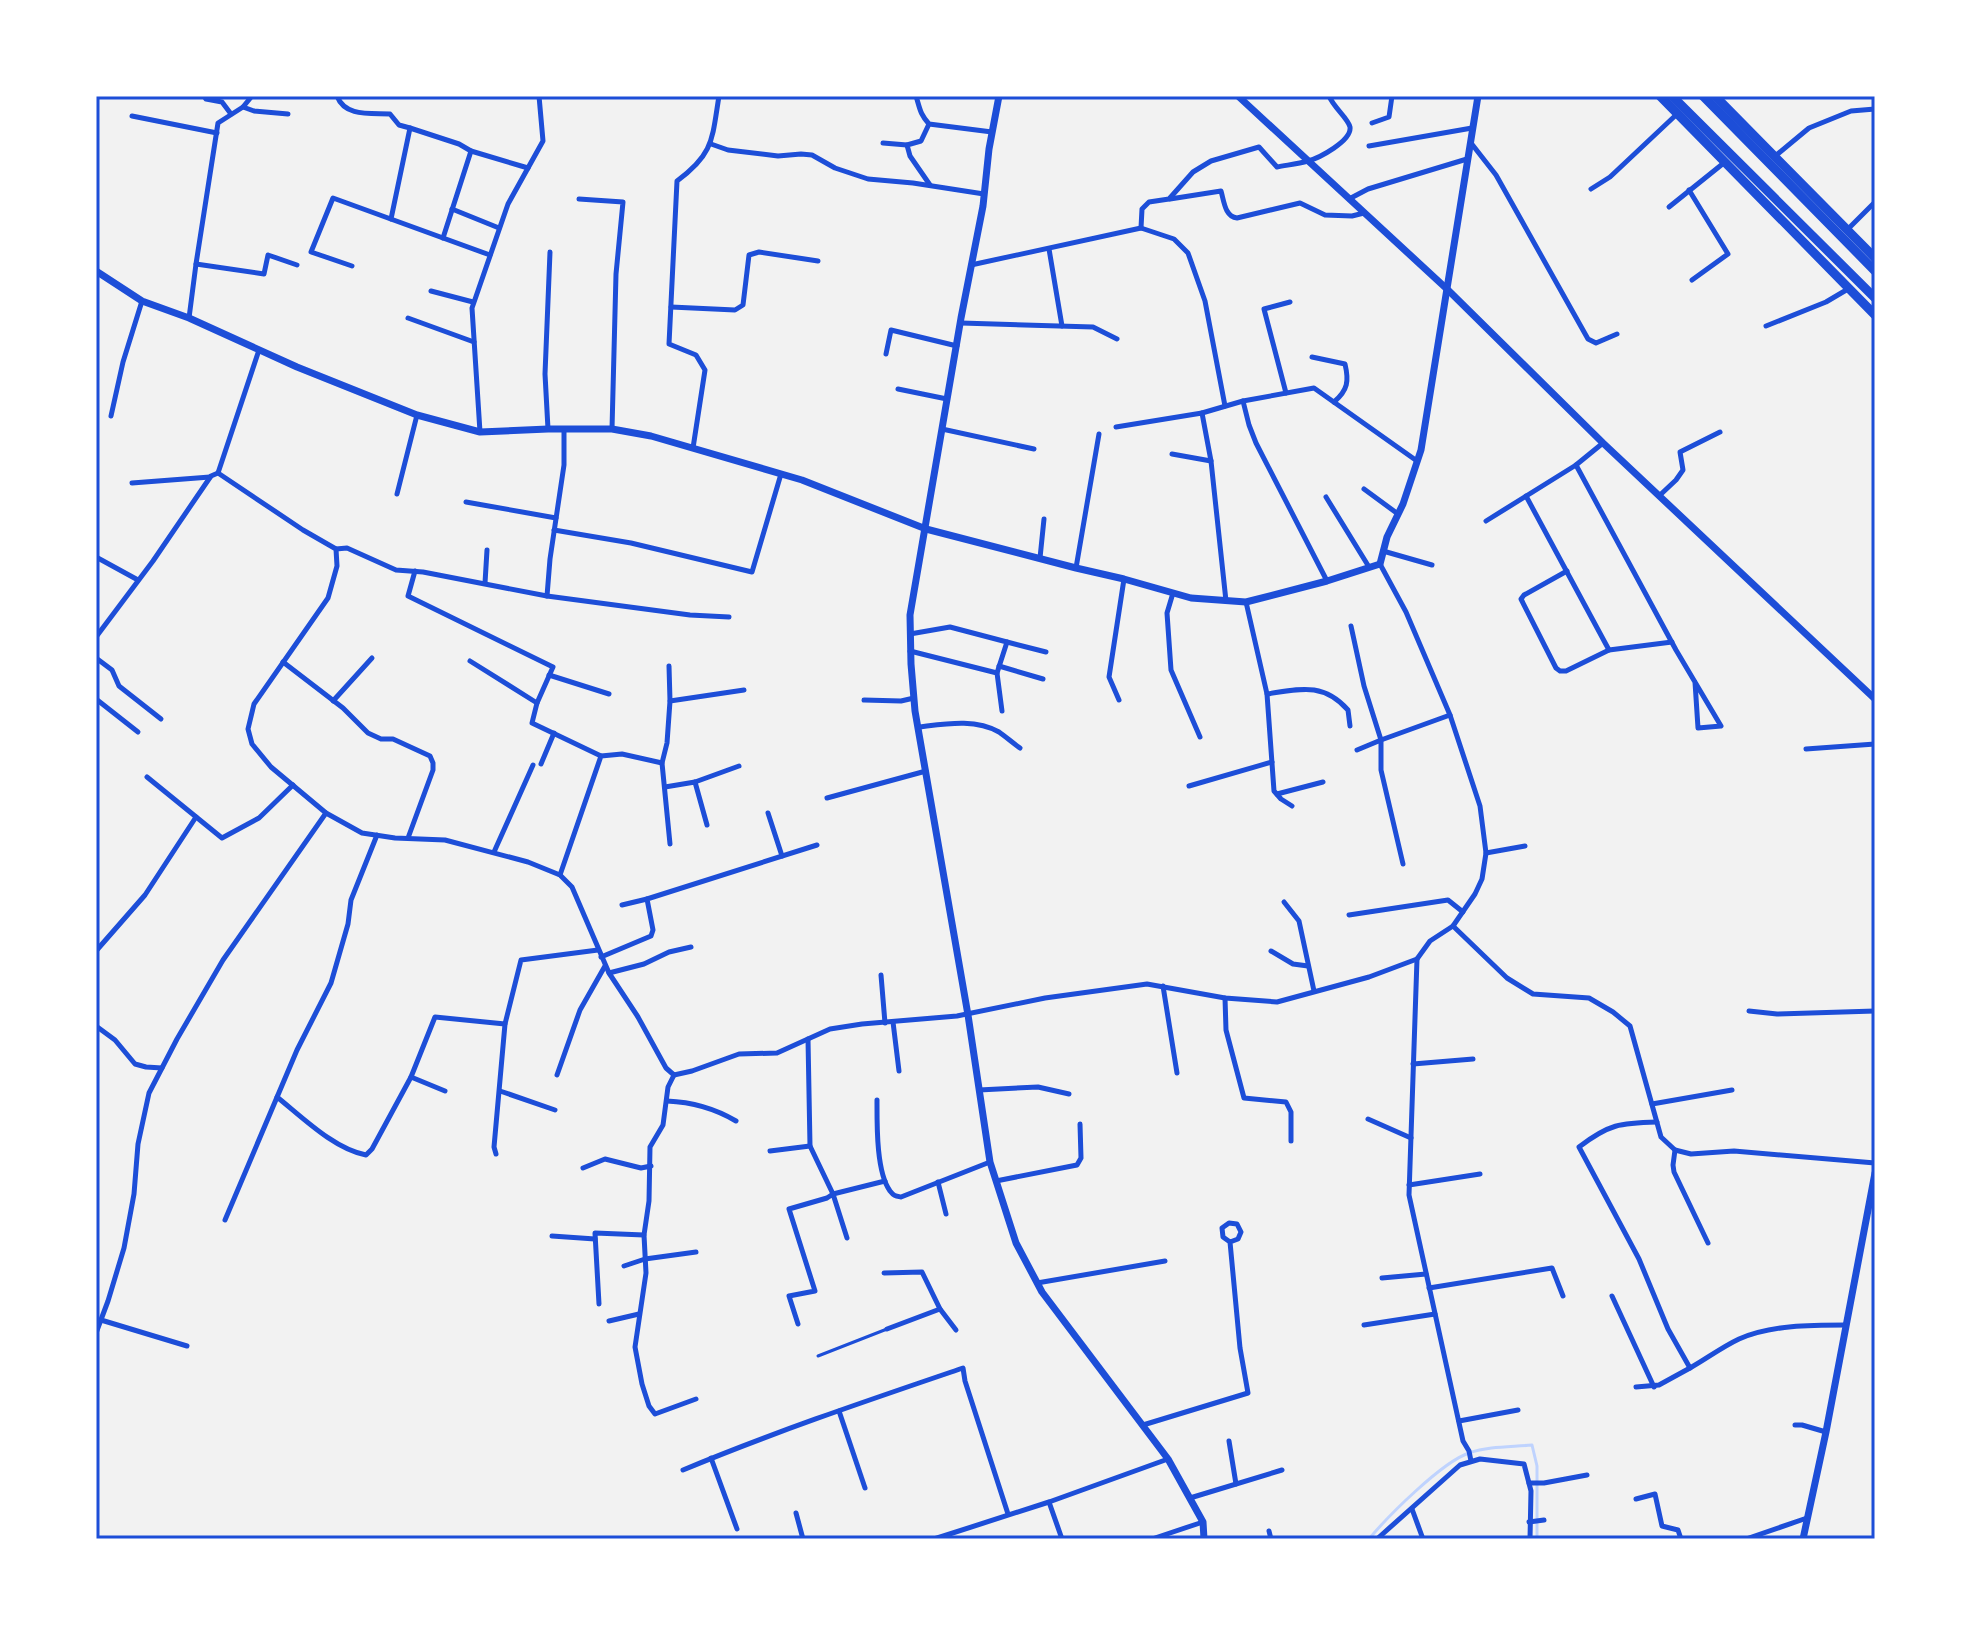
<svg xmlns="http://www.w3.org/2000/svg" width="1971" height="1635" viewBox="0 0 1971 1635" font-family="'IBM Plex Sans',sans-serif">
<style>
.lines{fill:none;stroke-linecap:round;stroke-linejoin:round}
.stream{stroke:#bfd3fe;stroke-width:3}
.service{stroke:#1d4ed8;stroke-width:3}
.minor{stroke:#1d4ed8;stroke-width:5}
.tertiary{stroke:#1d4ed8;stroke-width:7}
.trunk{stroke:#1d4ed8;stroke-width:9}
.neatline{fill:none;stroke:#1d4ed8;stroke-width:3}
</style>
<rect width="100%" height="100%" fill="#f2f2f2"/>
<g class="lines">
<path class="stream" d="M1369,1539C1388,1516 1442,1462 1469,1453C1489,1446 1511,1447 1532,1445L1537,1466V1539"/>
<path class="service" d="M818,1356L887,1329"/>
<g class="minor">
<path d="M204,96L206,99L222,102L231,114"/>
<path d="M337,96C345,117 370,113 390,114L399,125L410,128"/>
<path d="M916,96C920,109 920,114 929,124L992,132"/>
<path d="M243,107L254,111L288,114"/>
<path d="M132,116L217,133"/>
<path d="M1372,123L1389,117L1392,96"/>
<path d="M929,124L921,141L907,145L910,156L930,185"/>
<path d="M883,143L907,145"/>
<path d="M1471,143L1496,175L1588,339L1596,343L1617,334"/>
<path d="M711,144L728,150L778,156L801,154L812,155L835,168L868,179L913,183L984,194"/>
<path d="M1369,146L1472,128"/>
<path d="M471,151L528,168"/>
<path d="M1774,157L1809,128L1851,111L1875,109"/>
<path d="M1591,189L1610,177L1677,114"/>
<path d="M1689,190L1728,254L1692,280"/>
<path d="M579,199L623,202L616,274L612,429"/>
<path d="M1170,199L1221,191C1224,201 1225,217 1237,218L1300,203L1325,215L1352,216L1364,213"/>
<path d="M1349,199L1368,189L1467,159"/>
<path d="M1669,207L1725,162"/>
<path d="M452,209L499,228"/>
<path d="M391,219L410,128L459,144L471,151L443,238"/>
<path d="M1141,228L1142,209L1149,202L1169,199L1193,172L1211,161L1259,147L1277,167C1287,165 1298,164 1308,161C1319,158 1352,141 1350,127C1348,118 1334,108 1329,96"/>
<path d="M1847,230L1875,202"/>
<path d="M1049,249L1062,326"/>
<path d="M196,264L264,274L268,255L297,265"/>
<path d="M971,265L1141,228L1174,239L1188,253L1205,301L1225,406"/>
<path d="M352,266L311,252L333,198L490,255"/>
<path d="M431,291L473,302"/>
<path d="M671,307L735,310L743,305L749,255L759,252L818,261"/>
<path d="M189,318L196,264L218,123L243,107L252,96"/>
<path d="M408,318L474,342"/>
<path d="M961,323L1093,327L1117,339"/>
<path d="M1766,326L1826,302L1848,289"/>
<path d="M886,354L891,330L957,346"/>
<path d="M1312,357L1345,364C1349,381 1348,390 1334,402"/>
<path d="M898,389L947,399"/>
<path d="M1286,393L1264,309L1290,302"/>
<path d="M1243,401L1249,425L1256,443L1327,581"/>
<path d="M1202,413L1243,401L1314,388L1417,461"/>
<path d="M111,416L123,362L142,301"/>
<path d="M1116,427L1202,413L1211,461L1226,601"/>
<path d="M548,429L545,374L550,252"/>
<path d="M942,429L1034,449"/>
<path d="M480,432L472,308L508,204L543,141L539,96"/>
<path d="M693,448L705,370L696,355L669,344L677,181C714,154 712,139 719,96"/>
<path d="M1172,454L1211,461"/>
<path d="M1576,465L1676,650L1721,726L1698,728L1695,682"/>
<path d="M218,473L303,530L336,549L337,566L328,598L254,704L248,729L252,744L271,767L326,813L362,833L395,838L445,840L528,862L560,875L572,887L609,973L638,1017L666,1068L674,1075L692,1071L739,1054L777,1053L830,1029L862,1024L957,1016L1045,998L1147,984L1225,998L1277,1002L1369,977L1417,959L1430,941L1453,926L1475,894L1482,879L1486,853L1480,806L1450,715L1406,612L1380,564"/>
<path d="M132,483L210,477"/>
<path d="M1364,489L1398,514"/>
<path d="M397,494L417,415"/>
<path d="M1526,496L1609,650"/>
<path d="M1659,496L1676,480L1683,470L1680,452L1720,432"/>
<path d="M1326,497L1369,567"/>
<path d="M466,502L556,518"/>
<path d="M1486,521L1576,465L1603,443"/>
<path d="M554,530L631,543L752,572L781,474"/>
<path d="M336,549L347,548L396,570L423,572L547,596L550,559L564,465V430"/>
<path d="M1383,551L1432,565"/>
<path d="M96,557L138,580"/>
<path d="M1040,558L1044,519"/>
<path d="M1076,568L1099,434"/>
<path d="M415,571L408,596L553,667L537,703L532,723L601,756"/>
<path d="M1567,571L1524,595L1521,599L1556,668L1560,671H1566L1609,650L1672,642"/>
<path d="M485,583L487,550"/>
<path d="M1173,593L1167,613L1171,670L1200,737"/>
<path d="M547,596L690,615L729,617"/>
<path d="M1246,602L1267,694L1274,791L1281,799L1292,806"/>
<path d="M1351,626L1364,686L1381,740L1450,715"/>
<path d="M910,634L950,627L1007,642L997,673"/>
<path d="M96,637L153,561L211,476L218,473L259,350"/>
<path d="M1007,642L1046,652"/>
<path d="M910,651L997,673L1002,711"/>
<path d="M96,658L112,670L119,686L161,719"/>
<path d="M470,661L537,703"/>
<path d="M283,662L343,708L368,733L381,739H393L430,756L433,763V770L408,838"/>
<path d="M669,666L670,701"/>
<path d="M999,666L1043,679"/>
<path d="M549,675L609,694"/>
<path d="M1267,694C1300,689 1323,682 1348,710L1350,726"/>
<path d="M96,699L138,732"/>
<path d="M864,700L901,701L914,698"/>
<path d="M1119,700L1109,677L1124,579"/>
<path d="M333,701L372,658"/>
<path d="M918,727C944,724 975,718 999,732C1006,737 1013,743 1020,748"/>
<path d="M1806,749L1875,744"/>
<path d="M1357,750L1381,740V770L1403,864"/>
<path d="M662,763L670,844"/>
<path d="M541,764L554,733"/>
<path d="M147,777L222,838L259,818L293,785"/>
<path d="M695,782L707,825"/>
<path d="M1189,786L1272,762"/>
<path d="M665,787L695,782L739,766"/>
<path d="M1277,794L1323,782"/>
<path d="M827,798L926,771"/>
<path d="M768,813L782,856"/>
<path d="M494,852L533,765"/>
<path d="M1486,853L1525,846"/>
<path d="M560,875L601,756L622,754L662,763L667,743L670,701L744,690"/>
<path d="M1284,902L1299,921L1314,991"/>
<path d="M622,905L647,899"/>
<path d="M1349,915L1448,900L1463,912"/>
<path d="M1453,926L1507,978L1533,994L1589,998L1613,1012L1630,1026L1661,1137L1675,1150L1691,1154L1734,1151L1875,1163"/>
<path d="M96,951L145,895L196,817"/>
<path d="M1271,951L1293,964L1308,966"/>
<path d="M601,957L651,936L653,930L647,899L817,845"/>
<path d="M1417,959L1409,1195L1463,1441L1469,1451L1471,1461"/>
<path d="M609,973L644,964L669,952L691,947"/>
<path d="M881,975L885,1023"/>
<path d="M1163,986L1177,1073"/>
<path d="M1225,998L1226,1030L1244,1098L1286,1102L1291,1112V1141"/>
<path d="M1749,1011L1777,1014L1875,1011"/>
<path d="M893,1022L899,1071"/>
<path d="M96,1026L115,1040L135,1064L146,1067L162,1068"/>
<path d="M808,1039L810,1146L833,1194L885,1181"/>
<path d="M1413,1064L1473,1059"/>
<path d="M557,1075L580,1010L605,966"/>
<path d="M674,1075L668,1087L663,1125L650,1147L649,1201L644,1235L646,1273L635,1347L642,1384L649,1406L655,1414L696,1399"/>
<path d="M979,1090L1038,1087L1069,1094"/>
<path d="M445,1091L411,1077L435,1017L505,1024L521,960L598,950"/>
<path d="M500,1091L555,1110"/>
<path d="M277,1097C302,1117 334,1149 366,1155L372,1149L411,1077"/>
<path d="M877,1100C877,1123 876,1172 890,1191C894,1196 895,1196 901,1197L990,1162"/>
<path d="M667,1101C692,1102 714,1108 736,1121"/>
<path d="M1652,1104L1732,1090"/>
<path d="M1368,1119L1411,1138"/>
<path d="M1657,1122C1620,1123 1609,1124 1579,1147L1639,1259L1668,1329L1690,1368C1706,1359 1722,1347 1739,1339C1771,1325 1811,1325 1846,1325"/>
<path d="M1675,1150L1673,1165L1674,1172L1708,1243"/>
<path d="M770,1151L810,1146"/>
<path d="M496,1154L494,1147L505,1024"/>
<path d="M583,1168L605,1159L641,1168L651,1166"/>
<path d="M996,1181L1077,1165L1081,1158L1080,1124"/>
<path d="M938,1182L946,1214"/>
<path d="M1409,1185L1480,1174"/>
<path d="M225,1220L297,1050L331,983L348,924L351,900L377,835"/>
<path d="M552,1236L595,1239"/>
<path d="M624,1266L645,1259L696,1252"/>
<path d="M884,1273L922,1272L940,1309"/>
<path d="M1382,1278L1426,1274"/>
<path d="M1037,1283L1165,1261"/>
<path d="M1429,1288L1552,1268L1563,1296"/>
<path d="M1612,1296L1654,1387"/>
<path d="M599,1304L595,1233L644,1235"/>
<path d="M101,1320L187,1346"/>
<path d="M609,1321L639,1314"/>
<path d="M798,1324L789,1296L815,1291L789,1209L827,1198L833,1194L847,1238"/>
<path d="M1364,1325L1435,1314"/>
<path d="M887,1329L940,1309L956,1330"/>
<path d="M96,1333L108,1301L124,1248L134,1194L138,1144L149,1093L177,1039L223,960L326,813"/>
<path d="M1636,1387L1659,1385L1690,1368"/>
<path d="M839,1411L865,1488"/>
<path d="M1459,1421L1518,1410"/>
<path d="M1143,1425L1248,1393L1240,1348L1230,1242L1223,1237L1222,1228L1229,1223L1237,1224L1241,1232L1238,1239L1230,1242"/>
<path d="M1795,1425H1802L1826,1432"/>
<path d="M1229,1441L1236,1484"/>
<path d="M711,1458L737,1529"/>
<path d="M683,1470C774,1432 869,1400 963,1368L965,1381L1008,1514"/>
<path d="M1529,1483H1544L1587,1475"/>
<path d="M1190,1498L1282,1470"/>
<path d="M1636,1499L1655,1494L1662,1526L1678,1530L1681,1539"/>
<path d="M1049,1502L1062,1539"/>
<path d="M1412,1509L1423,1539"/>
<path d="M796,1513L803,1539"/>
<path d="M1529,1522L1544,1520"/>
<path d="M1269,1531L1271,1539"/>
<path d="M934,1539L1049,1502L1168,1459"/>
<path d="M1152,1539L1203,1522"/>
<path d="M1377,1539L1460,1465L1480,1459L1524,1464L1531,1491L1530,1539"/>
<path d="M1746,1539L1807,1518"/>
</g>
<g class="tertiary">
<path d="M999,96L989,149L983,206L961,318L910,615L911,664L915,711L968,1015L990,1162L1016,1243L1042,1292L1168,1459L1203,1522L1204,1539"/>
<path d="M1238,96L1448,290L1603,443L1875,699"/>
<path d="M96,271L142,301L189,318L297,367L417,415L480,432L548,429H612L651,436L802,480L926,529L1076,568L1124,579L1191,598L1246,602L1327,581L1380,564L1387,537L1403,504L1421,450L1478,96"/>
<path d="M1803,1539L1826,1432L1875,1173"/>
</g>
<g class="trunk">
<path d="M1660,96L1875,315"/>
<path d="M1672,96L1875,298"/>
<path d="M1703,96L1875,271"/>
<path d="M1715,96L1875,258"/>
</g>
</g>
<rect width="1971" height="1635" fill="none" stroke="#ffffff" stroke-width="196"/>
<rect x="98" y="98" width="1775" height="1439" class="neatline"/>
</svg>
